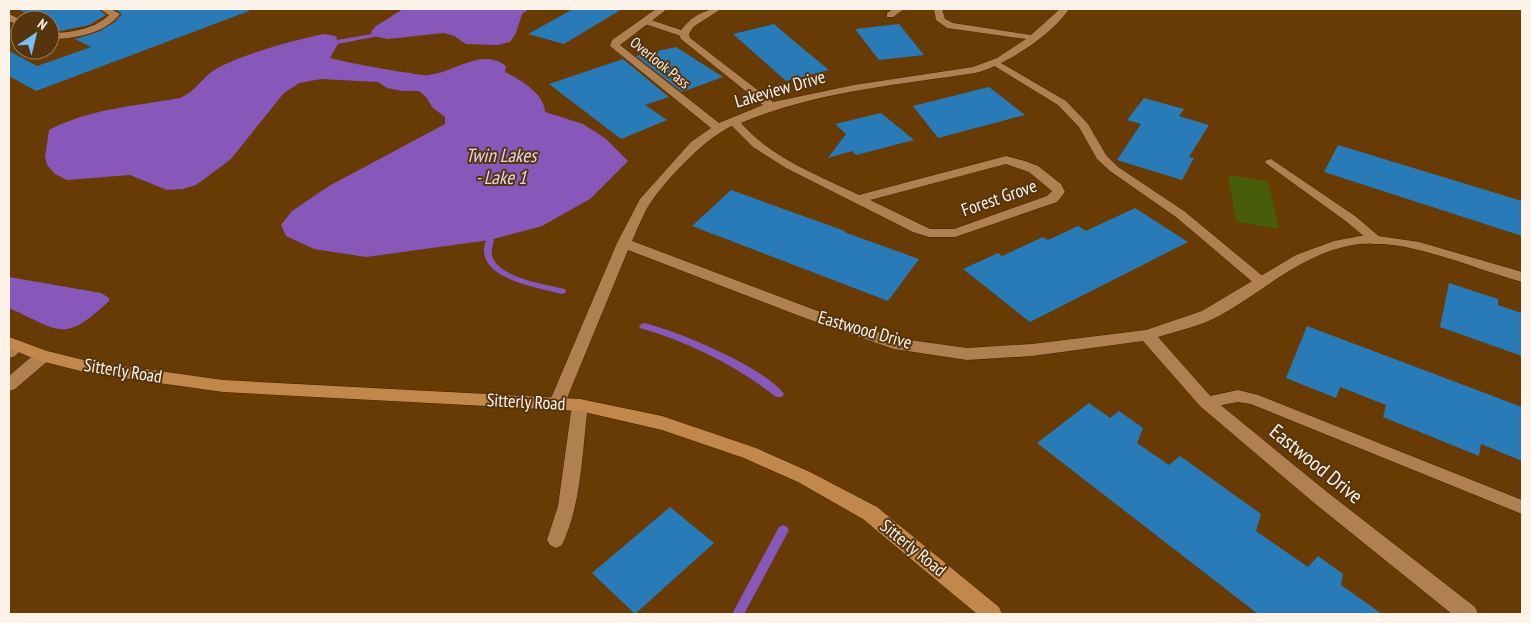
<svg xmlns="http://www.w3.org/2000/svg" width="1531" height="623" viewBox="0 0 1531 623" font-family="'PT Sans Narrow',sans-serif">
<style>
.green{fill:#475d0a}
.water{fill:#8857ba}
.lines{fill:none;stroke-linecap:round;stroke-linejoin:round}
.stream{fill:#8857ba;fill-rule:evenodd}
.building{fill:#287bb7}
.lane-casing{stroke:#442400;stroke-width:1}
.street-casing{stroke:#442400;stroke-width:1}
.secondary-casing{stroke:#442400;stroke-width:1}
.lane{fill:#b18051;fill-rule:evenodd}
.street{fill:#b18051;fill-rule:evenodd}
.secondary{fill:#c1874b;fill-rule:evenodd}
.labels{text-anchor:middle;stroke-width:4;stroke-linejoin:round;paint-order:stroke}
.far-street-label{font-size:15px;fill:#fef3e9;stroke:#55340e}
.street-label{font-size:18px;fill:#fef3e9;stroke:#55340e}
.water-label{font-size:19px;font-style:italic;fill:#e2d7f1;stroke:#55340e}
.near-street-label{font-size:21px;fill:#fef3e9;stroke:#55340e}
</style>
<rect width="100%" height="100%" fill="#673b03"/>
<path class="green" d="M1228,175L1268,181L1279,229L1236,222Z"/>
<g class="water">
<path d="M403,9H529L522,14L516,33L510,42L497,45L466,44L454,36L444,33L388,39L372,36L371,32L376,26Z"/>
<path d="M324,34L336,36L338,44L330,58C354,64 378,68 402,72C411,73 421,76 429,75C455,72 482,47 506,66L505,72C519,79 545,94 545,112L583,124L605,138L628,161L590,199L542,226L490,240L366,257L314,249L286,236L281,225L292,211L329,186L445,124V117L432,107L426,97L419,91H403L387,88L378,82L321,79L299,83L283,94L231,159L196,185L183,189L167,190L130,175L67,180L55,174L47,165L45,157L49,130C88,109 136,106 180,98C198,90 202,77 216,69C243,54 294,40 324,34Z"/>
<path d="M9,277L101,293L109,298V301C63,344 61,331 9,308Z"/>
</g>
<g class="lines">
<g class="stream">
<path d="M372,34L374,35V37L337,44L334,42L337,40Z"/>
<path d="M487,238H490L494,240C493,245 491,251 492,256C499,278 545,284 565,289L566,291L565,293L562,294C537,287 469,278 487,238Z"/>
<path d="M643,323C674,329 766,368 784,394L782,397H776C736,365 688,342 640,328L639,326Z"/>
<path d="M783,525L787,527L789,530L744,614H732L779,527Z"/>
</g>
</g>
<g class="building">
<path d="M18,9H98L106,15L89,25L60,31L50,26V20H39Z"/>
<path d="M114,9H249V11L36,91L9,76V51L37,66L91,47L75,39L98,32L115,22L122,14Z"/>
<path d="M573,9H622L564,44L528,34Z"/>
<path d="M774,24L789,37L829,70L786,81L733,34Z"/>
<path d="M899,24L924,55L879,60L855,29Z"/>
<path d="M676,47L723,77L682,92L636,56Z"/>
<path d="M623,59L669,97L645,105L667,120L621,139L549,84Z"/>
<path d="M989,87L1025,115L938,138L913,106Z"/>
<path d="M1144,98L1184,109L1179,116L1209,125L1189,157L1194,158L1182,180L1117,160L1141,124L1127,120Z"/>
<path d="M881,113L914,140L856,155L852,151L828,158L846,134L835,124Z"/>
<path d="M1338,145L1522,201V236L1324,172Z"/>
<path d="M731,190L845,231L844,232L919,259L888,301L692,226Z"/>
<path d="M1135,208L1188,242L1030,322L963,269L998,253L1002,256L1043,237L1048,240L1078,226L1086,231Z"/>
<path d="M1449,283L1498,299V305L1522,313V356L1440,327Z"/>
<path d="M1307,326L1522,407V461L1481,444L1479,456L1383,417L1386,405L1340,387L1336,398L1286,378Z"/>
<path d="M1089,403L1110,418L1119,411L1143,428L1137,443L1169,465L1180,456L1261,514L1256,531L1308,567L1318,556L1343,574L1341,585L1382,614H1258L1037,443Z"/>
<path d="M670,507L714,543L635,614L592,573Z"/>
</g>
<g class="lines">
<g class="lane-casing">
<g id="lane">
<path d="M645,18L687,32L688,34L684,37L642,23V19Z"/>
<path d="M996,60L1066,101L1088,124L1106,155L1118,167L1184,211L1265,278L1267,281L1265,284H1255L1176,217L1110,171L1097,159L1079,127L1058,105L993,65L991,63Z"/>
<path d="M1271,159L1355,216L1381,238L1383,241L1381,244H1373L1347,222L1267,164L1265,162L1267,160Z"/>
<path d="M1238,390L1258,395L1522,500V514L1251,404L1238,402L1206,408L1201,406L1198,402L1201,398Z"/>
<path d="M580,399L585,401L588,405C582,451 582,503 562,545L556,548L550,545L547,540L558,506L572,405L575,401Z"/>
</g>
</g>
<g class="street-casing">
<g id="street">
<path d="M100,9H111L120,14C105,34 73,39 50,39V33C70,33 95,29 109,15Z"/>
<path d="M656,9H667L620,45L719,123L763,105L681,39L679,34C687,19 704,8 721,9L693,27L689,34L690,38L773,102L854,85L973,67L997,58L1026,39L947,28L936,20L934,9H942L945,19L953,23L1031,35L1060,9H1069C1052,35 1006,65 975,73C896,85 814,92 741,123C771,158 818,175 859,195L1006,156L1025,161L1038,166L1061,184L1065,192L1057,202L955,237H929L913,232L786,168L753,147L732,126C705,138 670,176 653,199C644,211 638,228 632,241L815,310L895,338L967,348L1032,344L1146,330L1202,311L1296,255L1334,241L1360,236H1378L1419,242L1522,272V282C1474,269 1410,239 1360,244C1306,250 1264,291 1219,316C1200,326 1178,331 1158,337L1212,398L1327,492L1475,607L1478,614H1452L1313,502L1200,406L1143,341L1032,356L967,360L894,349L805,318L628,250L565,403L563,407L557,409L551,407L549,403L617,243L640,199L691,142L711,128L610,46L612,40ZM1006,164L1029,172L1052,191L1047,196L954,229H930L870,200Z"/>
<path d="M893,9H904L893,17H887V13Z"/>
<path d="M9,14L22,20H20V26L9,21Z"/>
<path d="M17,340L23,342L25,346L15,356L9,358V344Z"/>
<path d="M43,350L49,352L51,356L49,360L15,389L9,391V376L37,352Z"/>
</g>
</g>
<g class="secondary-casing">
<path id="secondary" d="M9,337L47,351L88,361L223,380L580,399L662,416L756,448L810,472L877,507L999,607L1002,614H977L863,519L798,482L744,458L662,430L580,411L223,392L88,373L37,360L9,348Z"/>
</g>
<use href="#lane" class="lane"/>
<use href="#street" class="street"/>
<use href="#secondary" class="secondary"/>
</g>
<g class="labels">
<g class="far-street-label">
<text transform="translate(660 63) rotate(39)" y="5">Overlook Pass</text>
</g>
<g class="street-label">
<text transform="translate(780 89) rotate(-16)" y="6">Lakeview Drive</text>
<text transform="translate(999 198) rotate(-19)" y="6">Forest Grove</text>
<text transform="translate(865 330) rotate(16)" y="6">Eastwood Drive</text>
<text transform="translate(123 371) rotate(9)" y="6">Sitterly Road</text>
<text transform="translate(526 402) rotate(3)" y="6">Sitterly Road</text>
<text transform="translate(913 548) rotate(39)" y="6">Sitterly Road</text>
</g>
<g class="water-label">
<text x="501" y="162">Twin Lakes<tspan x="501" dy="22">- Lake 1</tspan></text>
</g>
<g class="near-street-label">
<text transform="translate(1316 464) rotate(39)" y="7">Eastwood Drive</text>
</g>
</g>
<rect width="1531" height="623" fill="none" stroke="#fef3e9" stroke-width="20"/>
<g transform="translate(35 35) rotate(35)"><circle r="24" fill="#55340e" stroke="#998066"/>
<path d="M0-4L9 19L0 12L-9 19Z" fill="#7abff8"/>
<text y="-8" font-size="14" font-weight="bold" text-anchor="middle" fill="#fef3e9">N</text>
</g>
</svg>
